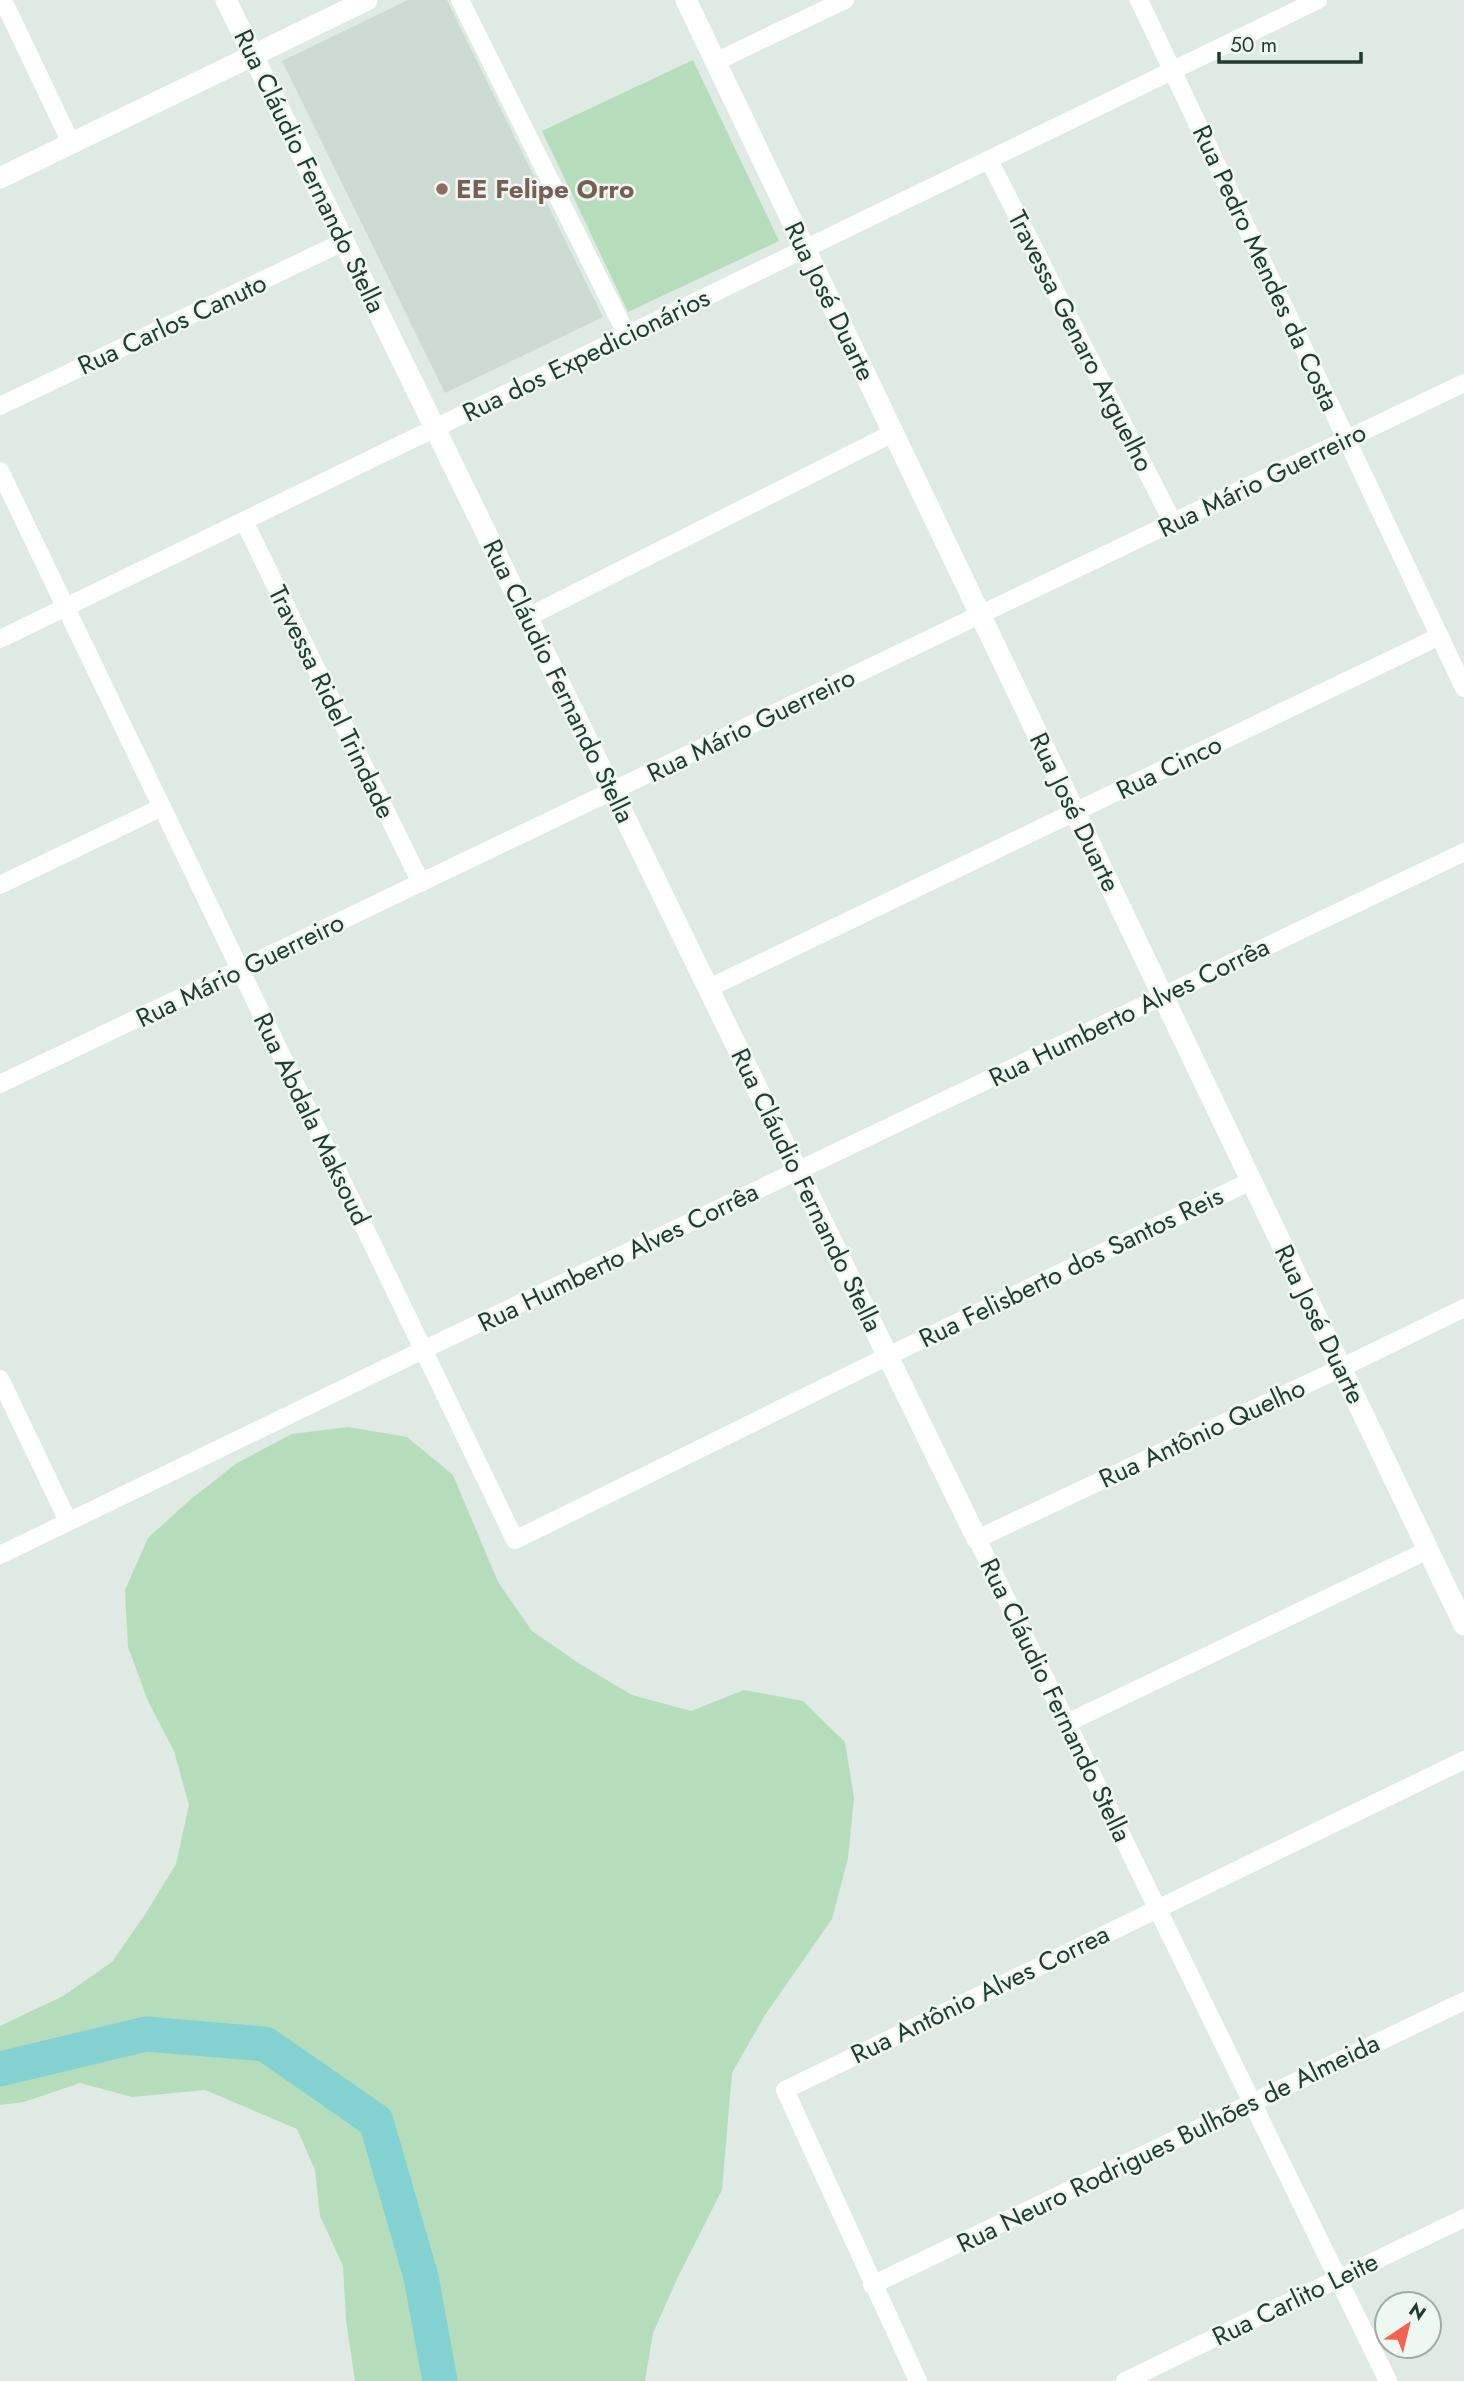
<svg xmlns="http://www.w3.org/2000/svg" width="1464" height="2381" viewBox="0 0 1464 2381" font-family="Jost,sans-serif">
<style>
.built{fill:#cddad2}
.green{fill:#b6ddbb}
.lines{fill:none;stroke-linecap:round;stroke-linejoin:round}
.river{stroke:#84d1d2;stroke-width:35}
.minor{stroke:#fff;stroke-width:18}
.tertiary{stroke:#fff;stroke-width:21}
.education-dot{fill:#8d6e63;stroke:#eff7f2;stroke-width:2.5}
.labels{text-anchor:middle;stroke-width:5;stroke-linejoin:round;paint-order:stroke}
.street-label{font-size:26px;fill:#1f3b2f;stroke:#eff7f2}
.education-label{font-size:26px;font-weight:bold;fill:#785e54;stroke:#eff7f2;text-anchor:start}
</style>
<rect width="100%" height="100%" fill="#deeae3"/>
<path class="built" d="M408,0H447L603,317L445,393L282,61Z"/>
<g class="green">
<path d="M693,60L779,241L628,312L542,131Z"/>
<path d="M348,1427L407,1437L453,1475L498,1582L532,1631L580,1664L632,1695L691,1711L744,1690L803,1701L845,1742L854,1798L848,1858L832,1919L765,2015L732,2073L722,2190L677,2279L653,2333L645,2381H355L346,2320L343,2266L320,2216L315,2170L297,2129L205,2090L132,2097L80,2083L24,2102L0,2105V2026L63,1996L112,1962L146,1913L176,1864L189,1805L174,1751L148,1701L128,1647L125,1590L148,1538L191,1499L237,1463L292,1434Z"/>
</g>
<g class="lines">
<path class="river" d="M0,2069L146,2034L265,2044L376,2121L421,2277L440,2381"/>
<g class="minor">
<path d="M3,0L71,143"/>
<path d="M460,0L627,335"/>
<path d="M1139,0L1464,688"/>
<path d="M715,62L845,0"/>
<path d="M989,160L1173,523"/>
<path d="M0,406L345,241"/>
<path d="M0,471L515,1540L888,1356L1251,1181"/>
<path d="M244,521L421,883"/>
<path d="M528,617L893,433"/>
<path d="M0,639L1318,0"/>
<path d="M0,885L162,807"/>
<path d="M709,988L1440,636"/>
<path d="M0,1084L1464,383"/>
<path d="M0,1379L68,1521"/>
<path d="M0,1555L423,1350L1464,852"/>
<path d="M1067,1723L1428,1550"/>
<path d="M872,2285L1464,2001"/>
<path d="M918,2381L785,2090L1464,1760"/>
<path d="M1125,2381L1464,2218"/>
<path d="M1388,2381L977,1539L1341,1368L1464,1308"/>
</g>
<g class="tertiary">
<path d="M226,0L977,1539"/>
<path d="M686,0L1464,1625"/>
<path d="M0,178L367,0"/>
</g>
</g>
<circle class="education-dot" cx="442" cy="189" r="7"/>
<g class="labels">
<g class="street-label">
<text transform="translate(310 171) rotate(64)" y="9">Rua Cláudio Fernando Stella</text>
<text transform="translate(1266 268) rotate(65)" y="9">Rua Pedro Mendes da Costa</text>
<text transform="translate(830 301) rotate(64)" y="9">Rua José Duarte</text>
<text transform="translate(172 324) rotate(-25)" y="9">Rua Carlos Canuto</text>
<text transform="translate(1081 341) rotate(63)" y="9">Travessa Genaro Arguelho</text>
<text transform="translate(586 355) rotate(-26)" y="9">Rua dos Expedicionários</text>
<text transform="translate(1262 480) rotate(-26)" y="9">Rua Mário Guerreiro</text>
<text transform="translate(559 681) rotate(64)" y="9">Rua Cláudio Fernando Stella</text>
<text transform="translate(332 702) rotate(64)" y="9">Travessa Ridel Trindade</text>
<text transform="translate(751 725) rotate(-26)" y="9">Rua Mário Guerreiro</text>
<text transform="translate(1169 767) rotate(-26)" y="9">Rua Cinco</text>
<text transform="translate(1075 812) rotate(64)" y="9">Rua José Duarte</text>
<text transform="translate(240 970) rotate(-26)" y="9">Rua Mário Guerreiro</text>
<text transform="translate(1129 1012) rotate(-26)" y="9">Rua Humberto Alves Corrêa</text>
<text transform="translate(312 1119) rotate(64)" y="9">Rua Abdala Maksoud</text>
<text transform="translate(807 1190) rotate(64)" y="9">Rua Cláudio Fernando Stella</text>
<text transform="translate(618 1257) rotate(-26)" y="9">Rua Humberto Alves Corrêa</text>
<text transform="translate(1071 1267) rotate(-26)" y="9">Rua Felisberto dos Santos Reis</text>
<text transform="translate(1320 1324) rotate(64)" y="9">Rua José Duarte</text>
<text transform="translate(1202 1433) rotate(-25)" y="9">Rua Antônio Quelho</text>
<text transform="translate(1056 1700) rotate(64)" y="9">Rua Cláudio Fernando Stella</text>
<text transform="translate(980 1994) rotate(-26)" y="9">Rua Antônio Alves Correa</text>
<text transform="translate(1168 2143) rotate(-26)" y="9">Rua Neuro Rodrigues Bulhões de Almeida</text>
<text transform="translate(1295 2299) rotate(-26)" y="9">Rua Carlito Leite</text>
</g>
<g class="education-label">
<text x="456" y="198">EE Felipe Orro</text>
</g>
</g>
<g transform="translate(1408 2325) rotate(35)"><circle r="33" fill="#eff7f2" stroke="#9caca4" stroke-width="2"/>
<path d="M0-5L12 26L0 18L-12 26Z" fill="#f66151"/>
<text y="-10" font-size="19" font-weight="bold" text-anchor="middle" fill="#1f3b2f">N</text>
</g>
<path d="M1219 52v10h142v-10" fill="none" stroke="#1f3b2f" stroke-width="3.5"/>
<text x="1230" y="52" font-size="21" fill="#1f3b2f" stroke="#eff7f2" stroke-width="5" paint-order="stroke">50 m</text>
</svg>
